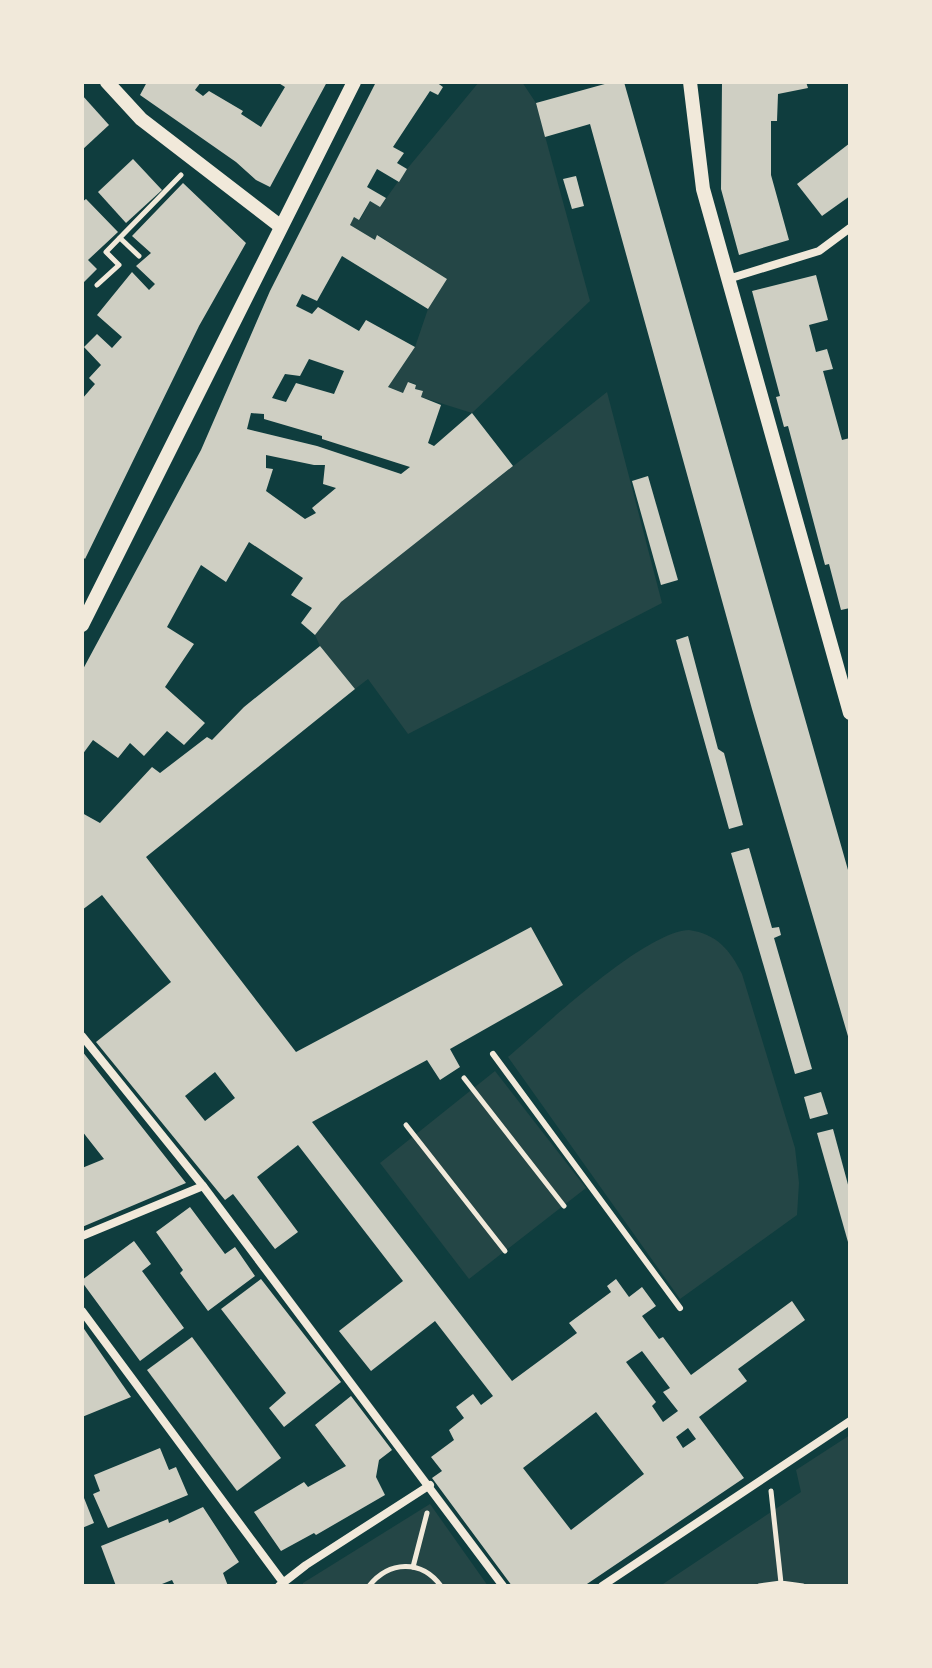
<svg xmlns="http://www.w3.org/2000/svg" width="932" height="1668" viewBox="0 0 932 1668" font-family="Rubik,sans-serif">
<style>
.green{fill:#244646}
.building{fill:#cfcfc3;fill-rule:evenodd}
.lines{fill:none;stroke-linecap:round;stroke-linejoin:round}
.path{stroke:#f1e9da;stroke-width:5}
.service{stroke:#f1e9da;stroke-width:6}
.minor{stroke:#f1e9da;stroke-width:8}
.tertiary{stroke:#f1e9da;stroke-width:14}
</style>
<rect width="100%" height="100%" fill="#0f3d3e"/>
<g class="green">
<path d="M479,82H522L536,103L590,301L472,413L421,397L423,391L415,389L416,384L409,382L403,393L388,387L415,347L428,309L447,279L378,235L375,240L350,225L354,217L360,220L370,201L380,207L407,169Z"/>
<path d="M607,392L662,603L408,734L368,679L355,689L320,646L315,635L341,602Z"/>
<path d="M689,930C717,934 730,950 742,974L795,1148L799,1183L797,1215L680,1299L508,1057C546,1025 644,932 689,930Z"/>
<path d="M495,1071L586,1188L469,1279L380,1163Z"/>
<path d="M850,1435V1586H660L801,1492L796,1470Z"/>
<path d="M430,1504L488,1586H303V1583Z"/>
</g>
<g class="building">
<path d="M147,82H201L195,90L203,96L209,91L243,111L241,114L261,127L285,87L277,82H327L270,187L256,180L236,162L140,95Z"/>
<path d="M376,82H436L443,87L438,95L430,91L393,147L404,153L397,163L407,169L399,182L377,169L367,187L386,198L380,207L370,201L359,220L354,217L350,225L375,240L377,235L447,279L428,309L342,256L317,301L302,294L296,306L312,314L318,307L359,331L366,320L415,347L388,387L403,393L408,382L416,385L415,389L423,391L421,397L441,405L428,443L434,446L472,413L513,466L341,602L315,635L301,623L312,608L291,595L303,578L249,542L226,582L201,565L167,627L194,644L165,687L205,723L184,745L167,731L144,756L130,743L118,758L93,740L82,755V671L201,450L270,291ZM309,359L344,371L334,394L296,383L286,402L272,398L285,374L300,376ZM251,413L264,414V419L322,436V439L410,467L401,474L317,446L247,429ZM266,455L314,465H325L323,484L336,488L312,508L316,513L305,519L266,491L273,469L266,468Z"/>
<path d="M612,82H624L850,877V1043L752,709L590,124L545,137L536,103Z"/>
<path d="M722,82H806L808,88L778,94L777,121H771V175L789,240L739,255L721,189Z"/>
<path d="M82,95L109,125L82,150Z"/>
<path d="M850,143V196L822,216L797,184Z"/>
<path d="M133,159L162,190L126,223L98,192Z"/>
<path d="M576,176L584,206L572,209L563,179Z"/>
<path d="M183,183L246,243L199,326L85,559L82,556V399L95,384L89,378L101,365L84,347L97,334L112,348L122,337L97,315L132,272L149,290L155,284L136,266L151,253L132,236Z"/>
<path d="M86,199L118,232L88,260L97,269L82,284V202Z"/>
<path d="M816,275L828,320L809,325L816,352L827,349L833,369L823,371L842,440L850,438V608L841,610L829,564L825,565L788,426L784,427L776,397L780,396L752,291Z"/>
<path d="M648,476L678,580L661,585L632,481Z"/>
<path d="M688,636L718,749L724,753L743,825L729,829L676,640Z"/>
<path d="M320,646L355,689L146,857L296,1052L531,927L563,985L450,1049L460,1067L440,1080L427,1060L312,1122L512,1381L577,1333L569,1323L611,1292L607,1286L616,1279L629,1297L642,1287L656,1306L642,1316L659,1339L663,1337L691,1375L792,1301L805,1320L738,1369L747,1381L699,1417L744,1478L584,1586H512L432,1478L442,1471L431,1457L454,1440L449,1430L464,1418L456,1407L473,1394L481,1405L493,1396L435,1321L371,1371L339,1331L403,1281L298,1145L257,1177L298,1232L275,1249L233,1194L225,1200L96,1042L171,982L102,895L82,910V813L100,823L152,767L160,773L207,737L212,740L244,707ZM215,1072L235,1098L205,1121L185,1096ZM642,1351L670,1388L663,1392L678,1411L663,1422L652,1406L656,1402L626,1362ZM596,1412L644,1474L571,1530L523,1468ZM688,1428L696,1439L683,1448L676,1437Z"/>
<path d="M749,848L772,928L779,927L781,935L774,938L812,1069L795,1074L731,853Z"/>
<path d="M82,1051L186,1183L82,1227V1168L104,1159L82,1131Z"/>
<path d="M821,1092L828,1114L810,1119L804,1097Z"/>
<path d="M833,1129L850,1192V1249L817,1133Z"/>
<path d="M190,1207L225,1254L235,1247L255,1276L208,1311L180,1273L183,1270L156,1232Z"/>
<path d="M134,1241L151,1264L142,1271L184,1328L140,1361L82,1282V1280Z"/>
<path d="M261,1279L341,1382L284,1427L269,1408L286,1393L221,1309Z"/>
<path d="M82,1326L131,1397L82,1417Z"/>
<path d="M192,1337L281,1458L237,1491L147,1370Z"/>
<path d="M351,1396L392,1450L379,1460L376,1477L385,1495L316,1535L314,1533L281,1551L254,1512L304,1482L308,1487L346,1466L315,1425Z"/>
<path d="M160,1448L169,1470L176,1467L188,1495L108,1528L93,1494L100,1491L94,1475Z"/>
<path d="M82,1493L94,1523L82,1528Z"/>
<path d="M203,1507L239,1562L223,1573L228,1586H175L172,1580L157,1586H116L101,1546L168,1519L169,1523Z"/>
</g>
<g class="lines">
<g class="path">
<path d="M120,238L139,256"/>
<path d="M97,285L119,265L106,252L181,175"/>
<path d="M464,1078L564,1206"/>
<path d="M406,1125L505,1251"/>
<path d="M771,1491L781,1583L803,1586"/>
<path d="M413,1567L427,1513"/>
<path d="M369,1586C389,1561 421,1559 441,1586"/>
<path d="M759,1586L781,1583"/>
</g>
<path class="service" d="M493,1054L680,1308"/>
<g class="minor">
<path d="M728,279L819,251L850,228"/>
<path d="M82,1036L203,1186L503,1586"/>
<path d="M82,1236L203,1186"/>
<path d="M82,1311L282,1581"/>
<path d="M279,1586L306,1565L430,1485"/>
<path d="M602,1586L850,1421"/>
</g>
<g class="tertiary">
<path d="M107,82L141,119L280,226"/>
<path d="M690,82L703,189L850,713"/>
<path d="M82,625L354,82"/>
</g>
</g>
<rect width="932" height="1668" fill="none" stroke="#f1e9da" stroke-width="168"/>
</svg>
